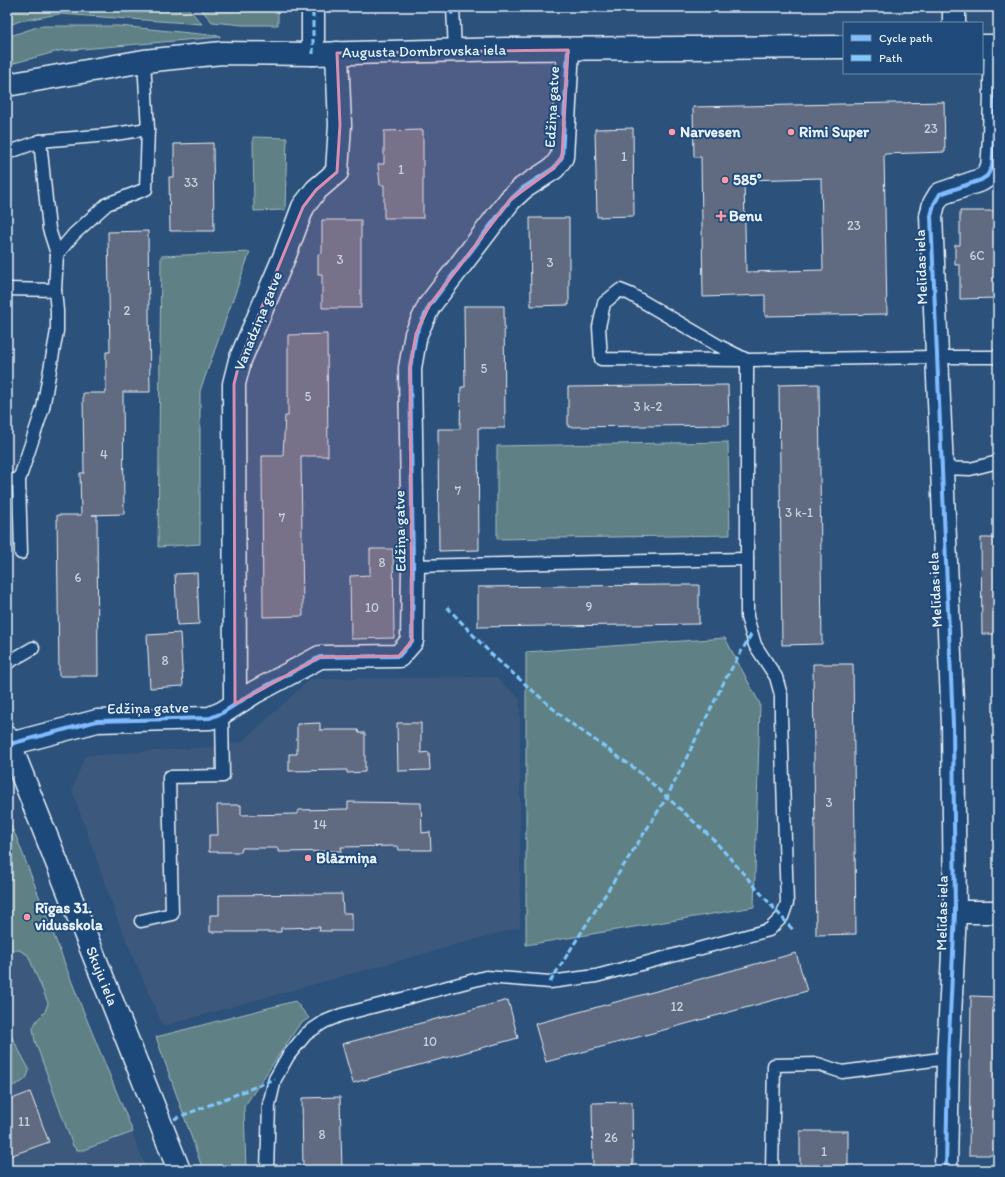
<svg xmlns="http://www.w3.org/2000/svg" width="1005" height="1177" viewBox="0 0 1005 1177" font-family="Itim,sans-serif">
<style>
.built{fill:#3c597d}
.green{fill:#5e8185;stroke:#a3b9be}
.building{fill:#616b81;stroke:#e8f1f8;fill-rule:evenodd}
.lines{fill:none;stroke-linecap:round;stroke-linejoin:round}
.lane-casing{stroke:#e8f1f8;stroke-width:15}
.street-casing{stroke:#e8f1f8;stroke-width:25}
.secondary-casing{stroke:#e8f1f8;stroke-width:25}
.lane{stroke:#1f4a7a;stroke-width:12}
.street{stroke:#1f4a7a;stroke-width:22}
.secondary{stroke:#1f4a7a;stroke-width:22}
.quiet{stroke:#80caff;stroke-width:3;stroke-dasharray:6 3;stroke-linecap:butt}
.cycleway-casing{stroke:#1f4a7a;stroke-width:6}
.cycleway{stroke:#80bcff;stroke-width:4}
.marked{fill:#d78fb1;fill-opacity:0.2;stroke:#d78fb1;stroke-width:3;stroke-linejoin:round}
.poi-dot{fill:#ff9aa2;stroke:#1f4a7a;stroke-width:1.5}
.labels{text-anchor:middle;stroke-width:4;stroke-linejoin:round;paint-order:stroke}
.number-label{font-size:13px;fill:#c6d0da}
.street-label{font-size:15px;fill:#e8f1f8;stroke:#1f4a7a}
.poi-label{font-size:15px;font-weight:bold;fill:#e8f1f8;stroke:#1f4a7a;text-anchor:start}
</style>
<rect width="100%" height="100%" fill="#2c517b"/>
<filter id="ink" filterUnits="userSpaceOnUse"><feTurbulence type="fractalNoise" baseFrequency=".025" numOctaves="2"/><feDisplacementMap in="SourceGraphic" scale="8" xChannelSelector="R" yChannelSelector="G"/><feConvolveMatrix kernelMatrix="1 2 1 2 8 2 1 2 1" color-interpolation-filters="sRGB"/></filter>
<g filter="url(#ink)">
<g class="built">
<path d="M495,677L520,699V927L163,1026L120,926L72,790L85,756L222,746L242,742L310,679Z"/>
<path d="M7,816L14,833L16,836L78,998L147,1170H7Z"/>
</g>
<g class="green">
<path d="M7,7H187L202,24L59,14L20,21L7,26Z"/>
<path d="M199,7H278V25H243L212,22Z"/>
<path d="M40,26H119L220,36V37L59,51L7,65V37Z"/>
<path d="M253,137L287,138L285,210L254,211Z"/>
<path d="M250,252L200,391V544L158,547L161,256Z"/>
<path d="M728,442L730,535L497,539V446Z"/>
<path d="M725,638L760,704L754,907L526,945V652Z"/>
<path d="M7,816L14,833L16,836L78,998L133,1132L83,1150H77L73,1146L35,1041L33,1028L37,1020L45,1012L48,1003L28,955L19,950H7Z"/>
<path d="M295,1001L309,1018L299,1025L244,1107L246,1170H203L156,1037Z"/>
<path d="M7,1028L29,1069C28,1083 18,1083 7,1088Z"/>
</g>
<g class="building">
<path d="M944,102L945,152L884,154L887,314L765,316V295L703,297L701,157H694L693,107ZM821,178L823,270L746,272L744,180Z"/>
<path d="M633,128L634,216L597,217L595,129Z"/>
<path d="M423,130V218H384V185H380L378,164H384V131Z"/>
<path d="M213,143L214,231H170L169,177H174V144Z"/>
<path d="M960,211H998V298L960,299V265H955V245H960Z"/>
<path d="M530,218H569V305L531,306Z"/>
<path d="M322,220H361V308H322V274H318V254L322,253Z"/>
<path d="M148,231L150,392H123L124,514L92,515H97L98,676H59L57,515H81L80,473H84L83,393H106V352H110L108,232Z"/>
<path d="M464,306H504L505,428H478L479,550L439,551L438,429H460L461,387H465Z"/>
<path d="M327,334L328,456H301L303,616L263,617L262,456H283L285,416H288V335Z"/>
<path d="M819,384L822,644L782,645L779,385Z"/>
<path d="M728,385L729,425L568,427V387Z"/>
<path d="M981,538H998V634H982Z"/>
<path d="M370,549H393L394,638L351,639L350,576L370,575Z"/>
<path d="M197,573L199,624L177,625L175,574Z"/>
<path d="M668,585H699V624L478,627V587Z"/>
<path d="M180,633L183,686L150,688L147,635Z"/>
<path d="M813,664H853L856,934L816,935Z"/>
<path d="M320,723V730H358L359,733H365V772L347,773V770L289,771V754H297V724Z"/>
<path d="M397,723H421V753L429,752L430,770L398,771Z"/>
<path d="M348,802L421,803L422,833L430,832L431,850H399L398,846L341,847L342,851L278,852V848H242L241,852H209V835H218L217,805H241V815L298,814V810L348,809Z"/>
<path d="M342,894L343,913H352V931H319L320,927L281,928V932H210V915H219V895Z"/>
<path d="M796,953L807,991L546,1062L535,1024Z"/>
<path d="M971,996L998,997V1155H969Z"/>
<path d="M508,1000L518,1038L353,1083L342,1044Z"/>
<path d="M30,1092L49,1142L7,1157V1101Z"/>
<path d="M340,1097L342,1170H303L302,1098Z"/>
<path d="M632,1102L633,1170H593L592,1103Z"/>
<rect x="800" y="1131" width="48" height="39"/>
</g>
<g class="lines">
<g class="lane-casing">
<g id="lane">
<path d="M453,7L455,51"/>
<path d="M7,153L40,141L108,135L148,129"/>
<path d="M57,254L74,234L107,204L146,189L148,129L144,61"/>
<path d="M7,289L55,290"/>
<path d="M747,360L719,346L630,294L620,290L604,303L599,327L601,359L747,360L936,357H998"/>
<path d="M942,468L970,469L998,462"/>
<path d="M7,480H19"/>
<path d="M21,553L19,480L43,408L57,331V311L55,290L57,254L49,229L40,141"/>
<path d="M413,566L747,559"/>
<path d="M7,663L33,648"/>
<path d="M141,921L172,914L169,777L223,776L222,713"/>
<path d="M267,1170L269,1105L275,1079L288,1056L306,1034L324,1022L341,1015L486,977L550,982L596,976L769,930L782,917L787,903L781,717V695L776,677L755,645L747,617V360"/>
<path d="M772,1170L774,1065L818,1064L842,1072L948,1058"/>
</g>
</g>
<g class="street-casing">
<g id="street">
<path d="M954,23V7"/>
<path d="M313,54V7"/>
<path d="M235,704L234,384L240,360L285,255L303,207L316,190L337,172L340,125L337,53"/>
<path d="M7,737L179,1170"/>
<path d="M10,744L97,721L210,718L222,713L255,692L320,657L399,656L412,641L413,566L410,368L416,334L429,306L510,200L523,188L554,168L562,157L568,50"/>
<path d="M955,912H998"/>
<path d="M946,1170L948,1058L955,912L953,724L931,216L934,204L940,194L981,180L987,176L992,167C996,127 994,86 996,46"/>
</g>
</g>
<g class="secondary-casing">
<g id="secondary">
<path d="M982,46H998"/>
<path d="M7,85L144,61L222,53L313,54L507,49L844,47"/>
</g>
</g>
<use href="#lane" class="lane"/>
<use href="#street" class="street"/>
<use href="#secondary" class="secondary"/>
<g class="quiet">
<path d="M443,7L453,14"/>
<path d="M313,54V7"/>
<path d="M447,607L492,655L565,719L637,770L713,839L794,931"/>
<path d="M550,982L667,797L726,678L752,633"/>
<path d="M174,1119L275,1079"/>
</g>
<g class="cycleway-casing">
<g id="cycleway">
<path d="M10,744L97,721L210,718L222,713L255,692L320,657L399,656L412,641L413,566L410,368L416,334L429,306L510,200L523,188L554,168L562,157L568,50"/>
<path d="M946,1170L948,1058L955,912L953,724L931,216L934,204L940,194L981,180L987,176L992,167C996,127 994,86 996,46"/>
</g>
</g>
<use href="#cycleway" class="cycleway"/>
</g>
</g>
<path class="marked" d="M568,50L562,157L554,168L510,200L429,306L416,334L410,368L412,641L399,656L320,657L235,704L234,384L240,360L303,207L316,190L337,172L340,125L337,53Z"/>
<g class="poi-dot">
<circle cx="672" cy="132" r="4"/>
<circle cx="791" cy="132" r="4"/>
<circle cx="725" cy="180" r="4"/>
<path d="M719 210h4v4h4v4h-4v4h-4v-4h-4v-4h4z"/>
<circle cx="308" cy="858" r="4"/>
<circle cx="27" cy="917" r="4"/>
</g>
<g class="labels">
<g class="number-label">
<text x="931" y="133">23</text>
<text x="624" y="161">1</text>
<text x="401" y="174">1</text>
<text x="191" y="187">33</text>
<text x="854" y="230">23</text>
<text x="977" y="260">6C</text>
<text x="340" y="264">3</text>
<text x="550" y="267">3</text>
<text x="127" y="315">2</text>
<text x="484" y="373">5</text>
<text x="308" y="401">5</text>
<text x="648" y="411">3 k-2</text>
<text x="104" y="459">4</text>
<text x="458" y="495">7</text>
<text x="799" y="517">3 k-1</text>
<text x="282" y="522">7</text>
<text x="382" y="567">8</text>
<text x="78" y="582">6</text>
<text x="589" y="611">9</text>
<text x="372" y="612">10</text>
<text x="165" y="665">8</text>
<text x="829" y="807">3</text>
<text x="320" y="829">14</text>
<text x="677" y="1011">12</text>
<text x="430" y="1046">10</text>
<text x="24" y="1126">11</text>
<text x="322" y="1139">8</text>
<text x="611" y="1142">26</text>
<text x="824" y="1156">1</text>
</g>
<g class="street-label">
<text transform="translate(424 51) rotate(-1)" y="5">Augusta Dombrovska iela</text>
<text transform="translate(552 107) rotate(-87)" y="5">Edžiņa gatve</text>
<text transform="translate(921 267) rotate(-92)" y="5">Melīdas iela</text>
<text transform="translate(258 321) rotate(-68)" y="5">Vanadziņa gatve</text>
<text transform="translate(400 531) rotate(-91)" y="5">Edžiņa gatve</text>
<text transform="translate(935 590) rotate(-93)" y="5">Melīdas iela</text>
<text transform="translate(148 708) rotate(-1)" y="5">Edžiņa gatve</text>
<text transform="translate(942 913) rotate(-89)" y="5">Melīdas iela</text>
<text transform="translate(102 976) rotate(68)" y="5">Skuju iela</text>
</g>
<g class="poi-label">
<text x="680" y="137">Narvesen</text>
<text x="799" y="137">Rimi Super</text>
<text x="733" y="185">585°</text>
<text x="729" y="221">Benu</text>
<text x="316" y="863">Blāzmiņa</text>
<text x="35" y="913">Rīgas 31.<tspan x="35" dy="17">vidusskola</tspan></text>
</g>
</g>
<rect width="1005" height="1177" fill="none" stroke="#1f4a7a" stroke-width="24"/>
<rect x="12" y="12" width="981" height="1153" fill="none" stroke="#e8f1f8" stroke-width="1.5" filter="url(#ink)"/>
<rect x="843" y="22" width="140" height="52" fill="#1f4a7a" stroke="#6f8dac"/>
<rect x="851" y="35" width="20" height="6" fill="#80bcff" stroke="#6f8dac"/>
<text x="879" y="42" font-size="12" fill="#e8f1f8">Cycle path</text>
<rect x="851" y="55" width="20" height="6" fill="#80caff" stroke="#6f8dac"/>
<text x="879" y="62" font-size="12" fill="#e8f1f8">Path</text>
</svg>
